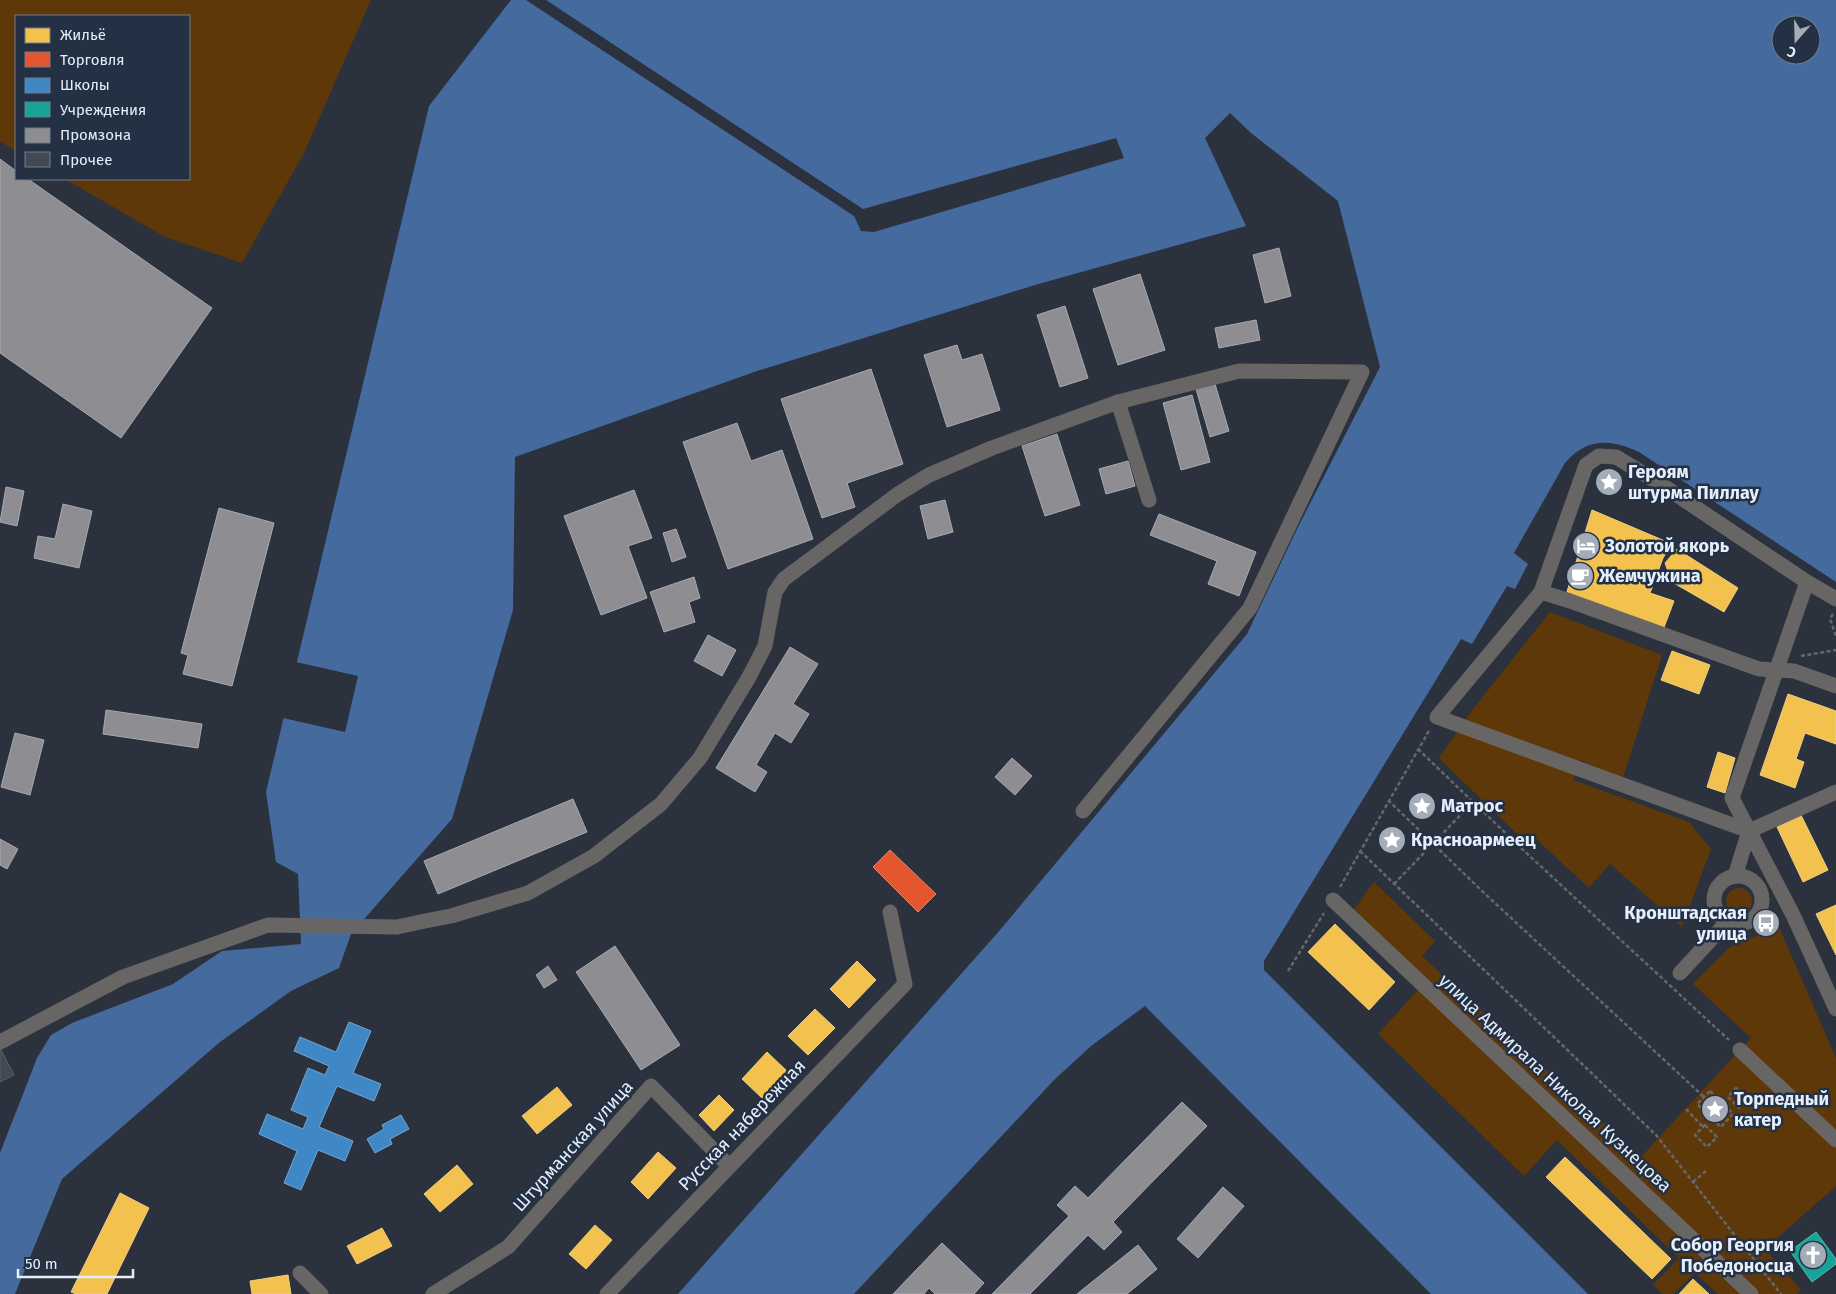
<svg xmlns="http://www.w3.org/2000/svg" width="1836" height="1294" viewBox="0 0 1836 1294" font-family="'Fira Sans',sans-serif">
<style>
.green{fill:#5e3808}
.water{fill:#446a9e;fill-rule:evenodd}
.pier{fill:#2b323d}
.homes{fill:#f2c14e;stroke:#eece82}
.shops{fill:#e4572e;stroke:#e4846c}
.schools{fill:#3f88c5;stroke:#71a7d5}
.public{fill:#17a398;stroke:#55bab6}
.industry{fill:#8d8d92;stroke:#a7aab2}
.building{fill:#434952;stroke:#596068}
.lines{fill:none;stroke-linecap:round;stroke-linejoin:round}
.path{stroke:#666769;stroke-width:2.5;stroke-dasharray:4 2.5;stroke-linecap:butt}
.minor{stroke:#676665;stroke-width:15}
.labels{text-anchor:middle;stroke-width:5;stroke-linejoin:round;paint-order:stroke}
.poi-label{font-size:18px;font-weight:bold;fill:#e5eefb;stroke:#243144;text-anchor:start}
.street-label{font-size:18px;fill:#e5eefb;stroke:#243144}
</style>
<rect width="100%" height="100%" fill="#2b323d"/>
<g class="green">
<path d="M0,0H371L304,153L242,263L165,237L65,179H189V16H16V151L0,141Z"/>
<path d="M1550,612L1662,655L1623,778L1580,760L1573,780L1689,822L1711,849L1682,927L1610,864L1589,888L1533,836L1526,843L1439,758L1470,713Z"/>
<path d="M1374,882L1435,941L1422,956L1641,1157L1751,1038L1693,984L1731,946L1779,927L1836,1058V1186L1765,1249L1801,1290L1797,1294H1718L1695,1273L1673,1294H1663L1653,1285L1679,1258L1557,1140L1524,1176L1378,1034L1427,980L1353,911Z"/>
<circle cx="1739" cy="901" r="13"/>
</g>
<path class="water" d="M511,0H1836V582L1639,452C1611,439 1587,437 1565,463L1514,553L1528,564L1515,589L1507,586L1472,644L1461,639L1264,961V970L1588,1294H1431L1145,1006L1091,1046L1054,1080L854,1294H678L1000,930L1247,634L1298,527L1380,367L1338,201L1251,133L1230,113L1205,138L1246,226L1035,285L757,371L515,457L513,610L452,819L351,934L339,968L291,991L220,1042L62,1179L15,1294H0V1153L37,1058L51,1035L72,1023L173,984L222,951L301,944L298,874L276,862L266,792L429,106ZM1781,25H1811V55H1781Z"/>
<g class="pier">
<path d="M526,0H546L863,209L1116,138L1124,158L874,232L861,231L854,216Z"/>
<path d="M296,662L358,676L345,732L283,718Z"/>
</g>
<g class="homes">
<path d="M1592,510L1672,544L1663,558L1650,593L1674,601L1663,630L1566,595Z"/>
<path d="M1677,549L1738,588L1724,612L1672,582L1665,563Z"/>
<path d="M1672,651L1710,665L1699,694L1661,680Z"/>
<path d="M1788,694L1836,711V744L1805,733L1796,759L1804,762L1795,788L1760,775Z"/>
<path d="M1718,752L1735,758L1725,793L1707,787Z"/>
<path d="M1801,815L1828,870L1803,882L1777,827Z"/>
<path d="M1836,905V955L1816,914Z"/>
<path d="M1335,924L1395,982L1369,1010L1308,952Z"/>
<path d="M857,961L876,980L849,1008L830,989Z"/>
<path d="M815,1009L835,1028L808,1055L788,1036Z"/>
<path d="M767,1052L789,1073L764,1100L742,1079Z"/>
<path d="M557,1087L572,1105L537,1134L522,1116Z"/>
<path d="M719,1095L734,1110L714,1131L699,1115Z"/>
<path d="M658,1152L676,1168L648,1199L631,1182Z"/>
<path d="M1565,1157L1671,1259L1652,1279L1546,1177Z"/>
<path d="M457,1165L473,1184L440,1212L424,1194Z"/>
<path d="M120,1193L149,1208L107,1294H76L71,1292Z"/>
<path d="M595,1225L612,1240L586,1269L569,1254Z"/>
<path d="M382,1228L392,1246L357,1264L347,1246Z"/>
<path d="M288,1275L291,1294H252L250,1281Z"/>
<path d="M1693,1279L1709,1294H1679Z"/>
</g>
<path class="shops" d="M890,850L936,894L918,912L873,867Z"/>
<g class="schools">
<path d="M349,1022L371,1031L353,1073L381,1084L374,1101L337,1086L319,1127L353,1141L345,1161L318,1150L301,1190L284,1183L297,1151L259,1134L267,1114L303,1129L308,1117L291,1110L308,1068L325,1075L329,1066L294,1051L300,1037L336,1052Z"/>
<path d="M401,1115L409,1129L390,1139L392,1144L375,1153L367,1139L384,1129L382,1125Z"/>
</g>
<path class="public" d="M1816,1232L1836,1259V1264L1812,1282L1790,1251Z"/>
<g class="industry">
<path d="M0,159L16,171V179H28L212,308L121,438L0,353Z"/>
<path d="M1279,248L1291,296L1265,303L1253,255Z"/>
<path d="M1140,274L1165,350L1118,365L1093,289Z"/>
<path d="M1065,306L1088,378L1060,387L1037,315Z"/>
<path d="M1256,320L1260,340L1219,348L1215,328Z"/>
<path d="M957,345L962,360L982,354L1000,410L947,427L924,355Z"/>
<path d="M871,369L903,464L847,483L855,507L822,518L781,399Z"/>
<path d="M1215,384L1229,431L1210,437L1196,389Z"/>
<path d="M1192,395L1210,462L1181,470L1163,403Z"/>
<path d="M737,423L751,461L782,450L813,539L728,569L683,442Z"/>
<path d="M1057,434L1080,505L1045,516L1022,446Z"/>
<path d="M1128,461L1135,486L1106,494L1099,469Z"/>
<path d="M6,487L24,491L17,526L0,522Z"/>
<path d="M634,490L652,538L628,546L647,598L601,615L564,516Z"/>
<path d="M945,500L953,532L928,539L920,506Z"/>
<path d="M63,504L92,511L79,568L34,558L38,536L55,539Z"/>
<path d="M219,508L274,523L232,686L183,674L188,655L181,653Z"/>
<path d="M1159,514L1256,552L1239,596L1208,584L1217,561L1150,535Z"/>
<path d="M676,529L686,557L672,562L663,533Z"/>
<path d="M694,577L700,598L689,602L695,622L664,632L650,592Z"/>
<path d="M708,635L736,650L722,676L694,661Z"/>
<path d="M790,647L818,664L793,704L809,714L791,743L775,733L756,765L767,772L755,792L716,768Z"/>
<path d="M106,710L202,724L198,748L103,734Z"/>
<path d="M15,733L44,740L30,795L1,787Z"/>
<path d="M1012,758L1032,776L1015,795L995,777Z"/>
<path d="M573,799L587,832L438,894L424,861Z"/>
<path d="M0,839L18,849L7,869L0,865Z"/>
<path d="M615,946L680,1045L641,1070L576,972Z"/>
<path d="M548,966L557,980L544,988L536,975Z"/>
<path d="M1182,1102L1207,1126L1113,1222L1122,1232L1104,1250L1088,1235L1030,1294H992L1069,1216L1057,1205L1075,1186L1088,1198Z"/>
<path d="M1223,1187L1244,1206L1198,1258L1177,1239Z"/>
<path d="M942,1243L984,1283L974,1294H935L929,1288L924,1294H893Z"/>
<path d="M1138,1245L1157,1269L1127,1294H1077Z"/>
</g>
<path class="building" d="M0,1048L14,1075L0,1082Z"/>
<g class="lines">
<g class="path">
<path d="M1833,614L1830,619L1836,636"/>
<path d="M1801,656L1836,650"/>
<path d="M1418,749L1521,848L1729,1040"/>
<path d="M1388,800L1482,891L1704,1097"/>
<path d="M1360,851L1656,1135L1781,1294"/>
<path d="M1394,884L1473,802"/>
<path d="M1340,887L1430,729"/>
<path d="M1288,971L1324,913"/>
<path d="M1736,1088L1747,1099L1739,1108L1728,1097Z"/>
<path d="M1710,1091L1733,1114L1721,1127L1697,1104Z"/>
<path d="M1686,1109L1703,1127"/>
<path d="M1705,1125L1717,1137L1707,1147L1695,1135Z"/>
<path d="M1693,1182L1706,1171"/>
</g>
<g class="minor">
<path d="M1807,582L1732,798L1793,915L1836,1009"/>
<path d="M1541,592L1570,601L1759,669L1794,671L1836,686"/>
<path d="M1083,811L1250,608L1362,372L1239,371L1118,402"/>
<path d="M1749,831L1437,717L1541,592L1586,465L1599,456L1616,457L1662,485L1807,582L1836,599"/>
<circle cx="1738" cy="900" r="24"/>
<path d="M1735,876L1749,831L1836,792"/>
<path d="M1333,900L1751,1294"/>
<path d="M1680,973L1727,922"/>
<path d="M0,1042L123,977L268,925L397,927L425,921L451,916L528,893L594,856L661,804L700,758L749,677L765,646L775,592L784,579L898,494L929,475L992,448L1118,402L1149,500"/>
<path d="M1740,1050L1836,1140"/>
<path d="M300,1273L321,1294"/>
<path d="M433,1294L508,1247L651,1086L729,1166"/>
<path d="M607,1294L905,984L890,912"/>
</g>
</g>
<defs>
<g id="sight-disc" transform="scale(1.4375)"><circle r="9.5" fill="#a4acb8" stroke="#243144"/><path d="M0-6L1.8-2.2L6-1.7L2.9 1.2L3.7 5.4L0 3.3L-3.7 5.4L-2.9 1.2L-6-1.7L-1.8-2.2Z" fill="#fff"/></g>
<g id="hotel-disc" transform="scale(1.4375)"><circle r="9.5" fill="#a4acb8" stroke="#243144"/><path d="M-6-4.5h1.5V1H6V5H4.5V3h-9V5H-6ZM-4 0a1.8 1.8 0 1 1 3.6 0ZM.5 0V-2.5h3Q6-2.5 6 0Z" fill="#fff"/></g>
<g id="cafe-disc" transform="scale(1.4375)"><circle r="9.5" fill="#a4acb8" stroke="#243144"/><path d="M-5.5-4.5H6V0H3Q3 3.5 0 3.5H-2.5Q-5.5 3.5-5.5 0ZM3-3.2v2h1.7v-2ZM-6 4.5H4V6H-6Z" fill="#fff"/></g>
<g id="bus-disc" transform="scale(1.4375)"><circle r="9.5" fill="#a4acb8" stroke="#243144"/><path d="M-5-6H5V4H4V6H2V4H-2V6H-4V4H-5ZM-3.5-4V0h7V-4ZM-3.5 1.2v1.5H-2V1.2ZM2 1.2v1.5H3.5V1.2Z" fill="#fff"/></g>
<g id="church-disc" transform="scale(1.4375)"><circle r="9.5" fill="#a4acb8" stroke="#243144"/><path d="M-1.2-6h2.4v3.5h3.3v2.4h-3.3V6h-2.4V-.1h-3.3v-2.4h3.3Z" fill="#fff"/></g>
</defs>
<g fill-rule="evenodd">
<use href="#sight-disc" x="1609" y="482"/>
<use href="#hotel-disc" x="1586" y="546"/>
<use href="#cafe-disc" x="1580" y="576"/>
<use href="#sight-disc" x="1422" y="806"/>
<use href="#sight-disc" x="1392" y="840"/>
<use href="#bus-disc" x="1766" y="923"/>
<use href="#sight-disc" x="1715" y="1109"/>
<use href="#church-disc" x="1813" y="1255"/>
</g>
<g class="labels">
<g class="poi-label">
<text x="1628" y="478">Героям<tspan x="1628" dy="21">штурма Пиллау</tspan></text>
<text x="1605" y="552">Золотой якорь</text>
<text x="1599" y="582">Жемчужина</text>
<text x="1441" y="812">Матрос</text>
<text x="1411" y="846">Красноармеец</text>
<text x="1747" y="919" text-anchor="end">Кронштадская<tspan x="1747" dy="21">улица</tspan></text>
<text x="1734" y="1105">Торпедный<tspan x="1734" dy="21">катер</tspan></text>
<text x="1794" y="1251" text-anchor="end">Собор Георгия<tspan x="1794" dy="21">Победоносца</tspan></text>
</g>
<g class="street-label">
<text transform="translate(1555 1083) rotate(43)" y="6">улица Адмирала Николая Кузнецова</text>
<text transform="translate(742 1125) rotate(-46)" y="6">Русская набережная</text>
<text transform="translate(573 1146) rotate(-48)" y="6">Штурманская улица</text>
</g>
</g>
<rect x="15" y="15" width="175" height="165" fill="#243144" stroke="#717d8d"/>
<rect x="25" y="28" width="25" height="15" fill="#f2c14e" stroke="#717d8d"/>
<text x="60" y="40" font-size="15" fill="#e5eefb">Жильё</text>
<rect x="25" y="52" width="25" height="15" fill="#e4572e" stroke="#717d8d"/>
<text x="60" y="65" font-size="15" fill="#e5eefb">Торговля</text>
<rect x="25" y="78" width="25" height="15" fill="#3f88c5" stroke="#717d8d"/>
<text x="60" y="90" font-size="15" fill="#e5eefb">Школы</text>
<rect x="25" y="102" width="25" height="15" fill="#17a398" stroke="#717d8d"/>
<text x="60" y="115" font-size="15" fill="#e5eefb">Учреждения</text>
<rect x="25" y="128" width="25" height="15" fill="#8d8d92" stroke="#717d8d"/>
<text x="60" y="140" font-size="15" fill="#e5eefb">Промзона</text>
<rect x="25" y="152" width="25" height="15" fill="#434952" stroke="#717d8d"/>
<text x="60" y="165" font-size="15" fill="#e5eefb">Прочее</text>
<g transform="translate(1796 40) rotate(200)"><circle r="24" fill="#243144" stroke="#717d8d"/>
<path d="M0-4L9 19L0 12L-9 19Z" fill="#a4acb8"/>
<text y="-8" font-size="14" font-weight="bold" text-anchor="middle" fill="#e5eefb">С</text>
</g>
<path d="M18 1269v8h115v-8" fill="none" stroke="#e5eefb" stroke-width="2.5"/>
<text x="25" y="1269" font-size="15" fill="#e5eefb" stroke="#243144" stroke-width="4" paint-order="stroke">50 m</text>
</svg>
